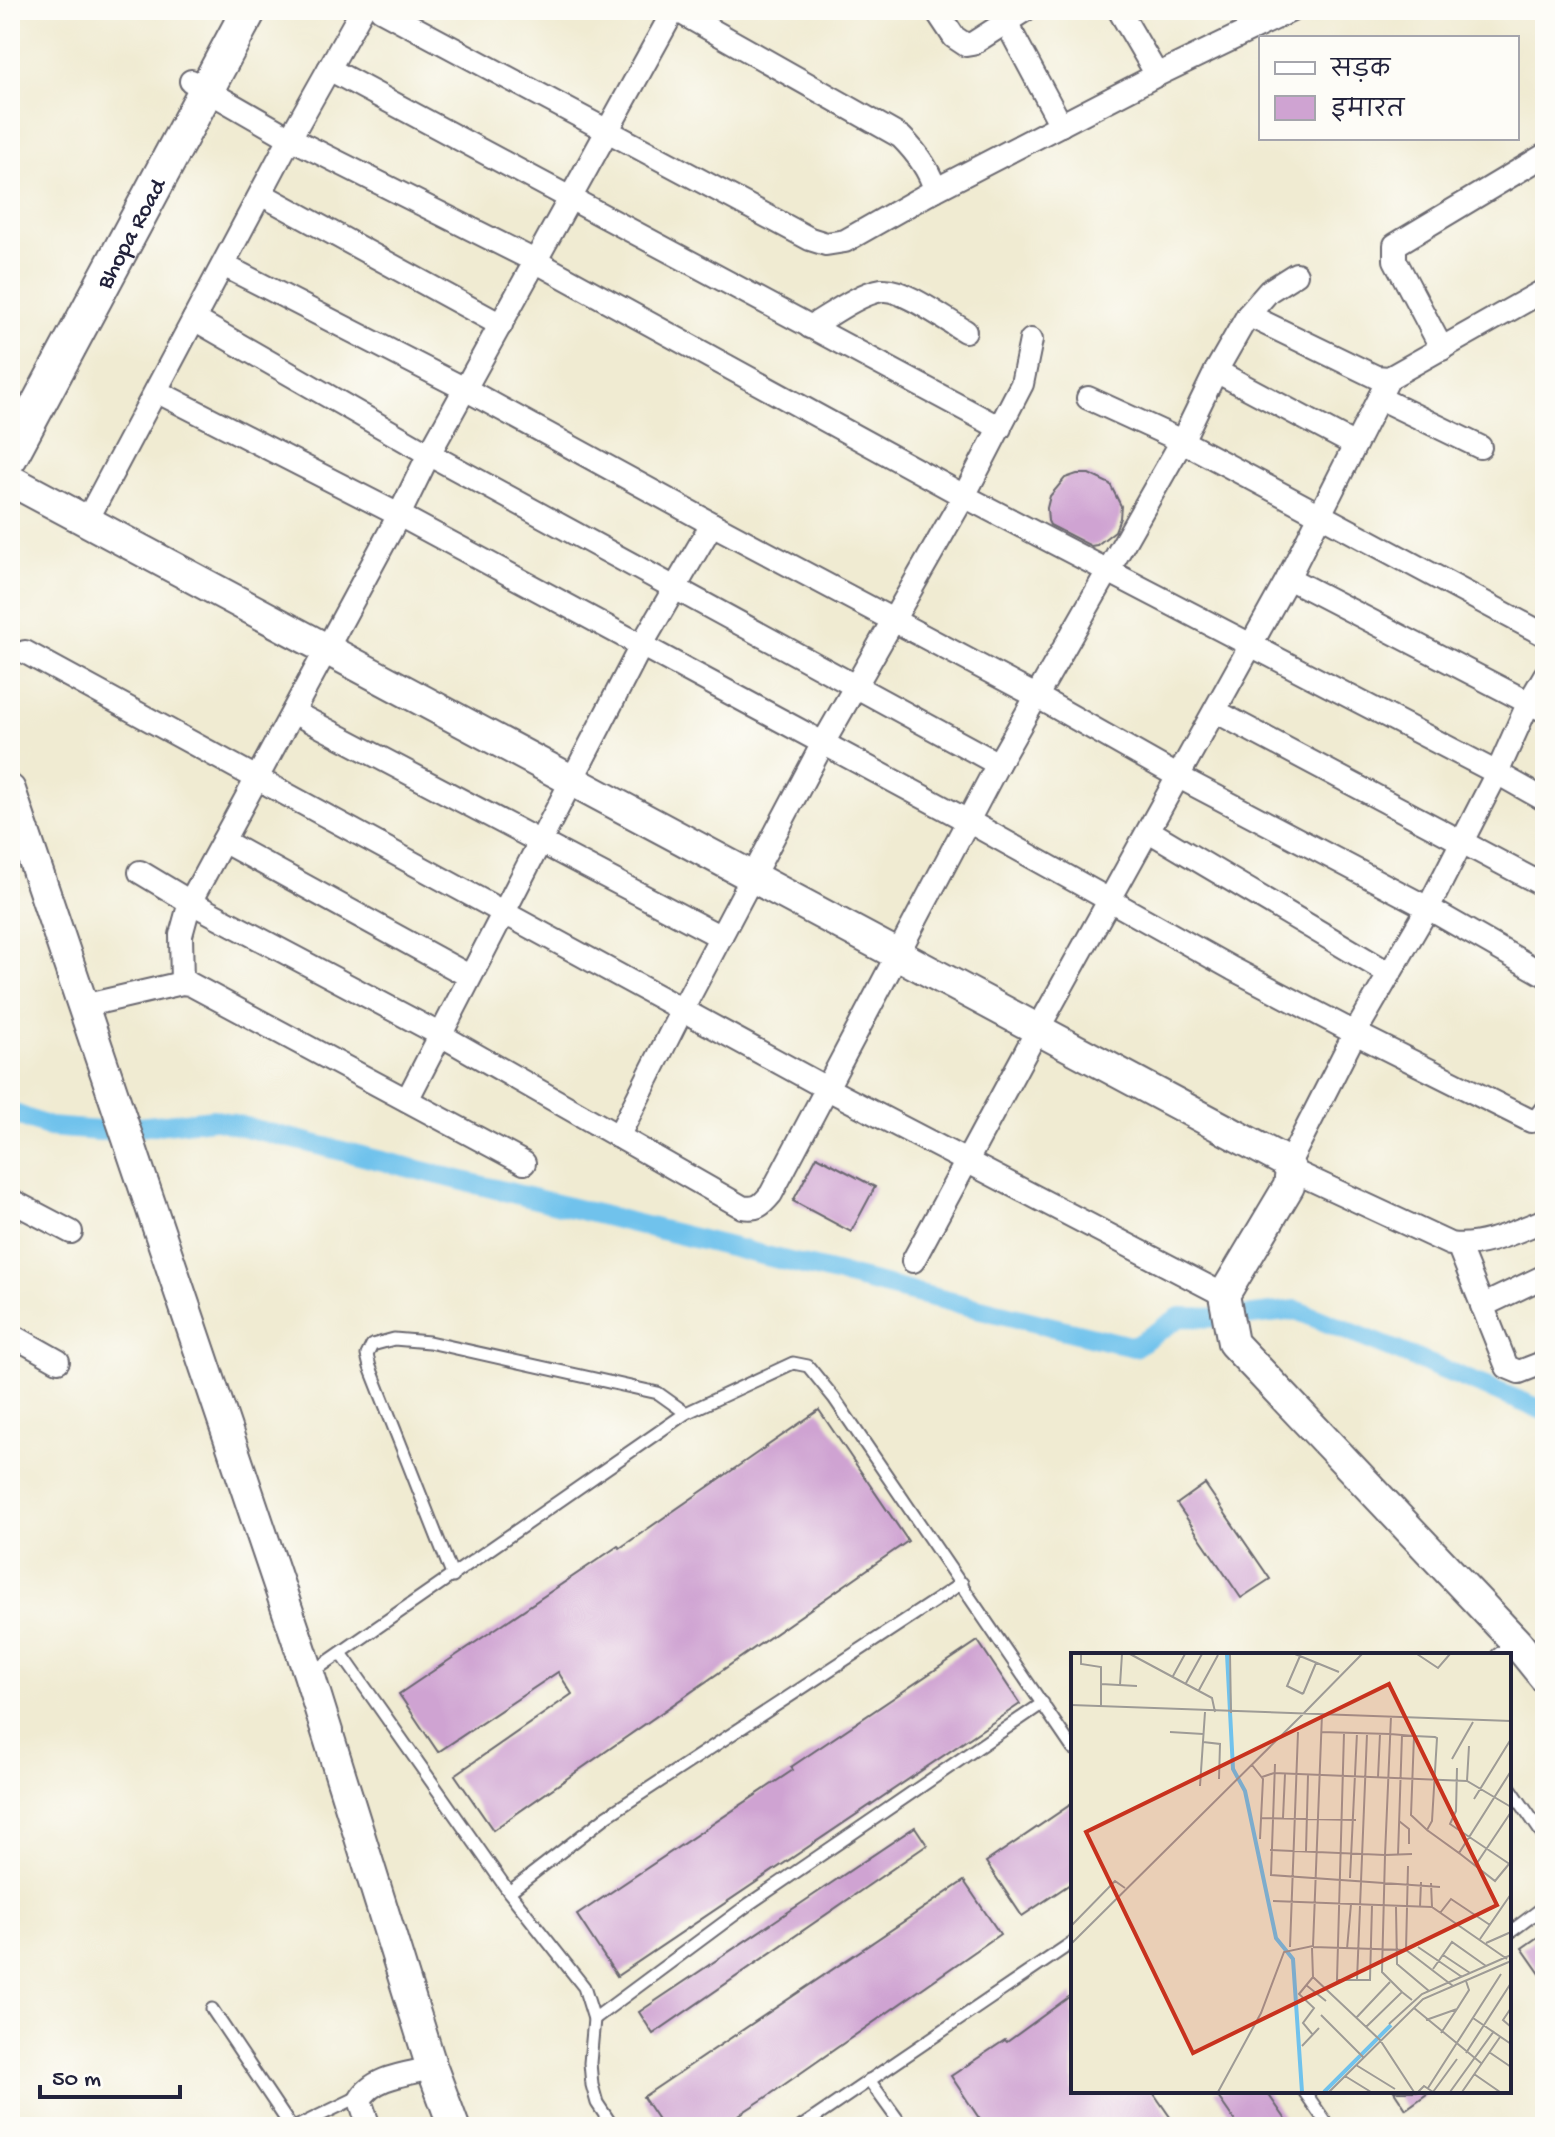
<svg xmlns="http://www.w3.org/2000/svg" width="1555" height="2137" viewBox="0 0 1555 2137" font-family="'Gochi Hand','Playpen Sans Deva',sans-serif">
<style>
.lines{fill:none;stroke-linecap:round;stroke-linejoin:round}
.canal{stroke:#70c2ec;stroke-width:20}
.building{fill:#cfa3d2}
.service-casing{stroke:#6a6870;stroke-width:15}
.minor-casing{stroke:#6a6870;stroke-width:26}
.secondary-casing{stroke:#6a6870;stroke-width:34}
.primary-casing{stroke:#6a6870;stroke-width:38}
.service{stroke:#fff;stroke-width:11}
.minor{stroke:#fff;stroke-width:22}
.secondary{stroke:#fff;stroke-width:30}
.primary{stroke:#fff;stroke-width:34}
.labels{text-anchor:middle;stroke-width:6;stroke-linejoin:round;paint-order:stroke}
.street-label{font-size:24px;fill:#22223b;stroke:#fdfcf7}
.inset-river{fill:none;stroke:#70c2ec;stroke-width:4}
.inset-road{fill:none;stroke:#9e9b96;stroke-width:2}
.view{fill:#c8321e;fill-opacity:0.15;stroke:#c8321e;stroke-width:4}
.inset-edge{fill:none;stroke:#22223b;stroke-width:4}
</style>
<rect width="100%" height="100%" fill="#fdfcf7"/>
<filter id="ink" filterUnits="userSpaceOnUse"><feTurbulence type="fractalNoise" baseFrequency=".0125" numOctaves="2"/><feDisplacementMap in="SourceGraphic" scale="16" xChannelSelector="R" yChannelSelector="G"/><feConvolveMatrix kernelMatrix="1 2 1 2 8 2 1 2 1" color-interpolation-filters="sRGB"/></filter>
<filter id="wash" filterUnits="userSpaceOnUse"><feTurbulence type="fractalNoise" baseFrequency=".006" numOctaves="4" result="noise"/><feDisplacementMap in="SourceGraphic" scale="32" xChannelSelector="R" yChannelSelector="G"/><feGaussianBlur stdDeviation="1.8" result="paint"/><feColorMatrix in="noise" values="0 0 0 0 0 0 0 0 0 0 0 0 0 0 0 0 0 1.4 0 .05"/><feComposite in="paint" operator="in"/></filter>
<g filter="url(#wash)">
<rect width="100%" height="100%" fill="#f0ebd2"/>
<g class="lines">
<path class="canal" d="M10,1112L49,1127L100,1131L213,1119L1134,1347L1180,1317L1228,1318L1296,1310L1545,1411"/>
</g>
<g id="blocks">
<g class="building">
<path d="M1077,474H1089L1110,484L1121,506L1120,518L1115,531L1097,545L1091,546L1050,525L1048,521L1047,508L1050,496L1065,478Z"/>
<path d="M817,1156L875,1187L851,1232L793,1201Z"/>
<path d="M819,1410L908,1541L493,1830L455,1775L572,1694L558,1672L438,1752L399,1694L618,1546L620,1548Z"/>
<path d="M1205,1484L1270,1579L1241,1598L1177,1504Z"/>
<path d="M978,1641L1020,1704L617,1976L577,1915L793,1770L791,1767Z"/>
<path d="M1073,1803V1882L1022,1916L986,1862Z"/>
<path d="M915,1827L927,1845L653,2034L639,2012Z"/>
<path d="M964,1881L1000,1934L765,2098L720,2127H663L643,2097Z"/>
<path d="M1545,1932V1981L1522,1948Z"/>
<path d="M1073,1994V2091H1152L1177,2127H985L951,2076L1005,2040L1007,2042Z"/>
<path d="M1214,2091H1266L1291,2127H1239Z"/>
<path d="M1394,2091H1431L1406,2109Z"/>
</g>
</g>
</g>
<g filter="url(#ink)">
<use href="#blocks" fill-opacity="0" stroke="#6a6870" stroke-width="2"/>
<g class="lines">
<g class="service-casing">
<g id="service">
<path d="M453,1577L370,1367L367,1355L372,1345L394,1339L429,1342L658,1393L686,1413"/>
<path d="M341,1653L509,1892L584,1987L594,2019L590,2063L592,2085L597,2103L613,2127"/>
<path d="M1497,1655L1515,1642"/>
<path d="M310,1674L686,1413L793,1363L808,1366L834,1398L1073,1749"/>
<path d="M1509,1786L1545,1838"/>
<path d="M509,1892L607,1816L962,1583"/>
<path d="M1509,1933L1545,1906"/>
<path d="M212,2009L291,2127"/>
<path d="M594,2019L749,1904L1043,1703"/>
<path d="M869,2080L903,2127"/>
<path d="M1304,2091L1329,2127"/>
<path d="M296,2127L360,2096"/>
<path d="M801,2127L1073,1942"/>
</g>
</g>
<g class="minor-casing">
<g id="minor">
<path d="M381,10L810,239L826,244L845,241L935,190C930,171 915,151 901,137L676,10"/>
<path d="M936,10L954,37L966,45L972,44L1025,10"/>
<path d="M1006,22L1061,125"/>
<path d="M329,69L1000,428"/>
<path d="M1157,75L1292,10"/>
<path d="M191,81L290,138L535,261L964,496L822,745L682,1010L618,1137"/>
<path d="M935,190L1157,75L1119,10"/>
<path d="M261,194L501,325"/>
<path d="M225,266L465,389L712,524L1036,696L1179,777L1428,908L1545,975"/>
<path d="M1248,315L1376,377L1389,378L1545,290"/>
<path d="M194,319L429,454L998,764"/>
<path d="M810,327C829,316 860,293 882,290C903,288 946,320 965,331"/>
<path d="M1031,340L1022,384L964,496L1497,773L1545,800"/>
<path d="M1442,349L1395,260V245L1545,155"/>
<path d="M1216,371L1355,445"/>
<path d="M156,391L399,515L968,821L1233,969L1355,1033L1531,1121L1539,1119L1545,1111"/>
<path d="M1088,398L1182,441L1545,635"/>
<path d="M1379,398L1480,447"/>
<path d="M86,522L290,138L362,10"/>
<path d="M1288,578L1545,711"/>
<path d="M25,652L826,1088L1224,1295"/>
<path d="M1215,711L1545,886"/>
<path d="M293,712L721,937"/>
<path d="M1149,831L1390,974"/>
<path d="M223,841L469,976"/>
<path d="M140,872L190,902L439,1034L742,1207C757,1210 762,1205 771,1194L998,764L1182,441L1216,371L1248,315L1269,291L1296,274"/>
<path d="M182,983L181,935L190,902L399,515L429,454L674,10"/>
<path d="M83,1006L182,983L190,984L524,1163"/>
<path d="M407,1100L641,646L712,524"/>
<path d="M1288,1165L1355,1033L1428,908L1497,773L1528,704L1545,675"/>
<path d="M1291,1170L1450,1244C1480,1249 1517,1231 1545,1220"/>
<path d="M10,1200L71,1232"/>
<path d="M1458,1245L1507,1367L1519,1372L1545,1362"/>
<path d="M913,1261L1038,1029L1288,578L1389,378"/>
<path d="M1482,1306L1545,1276"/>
<path d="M10,1334L58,1361"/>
<path d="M369,2127L360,2100C373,2076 408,2074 432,2068"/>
</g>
</g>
<g class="secondary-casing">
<g id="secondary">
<path d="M10,480L1284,1161L1291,1170L1289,1186L1224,1295L1233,1343L1516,1642L1545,1678"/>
<path d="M10,790L309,1674L432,2068L454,2127"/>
</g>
</g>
<g class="primary-casing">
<g id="primary">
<path id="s1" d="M10,457L249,10"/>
</g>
</g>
<use href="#service" class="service"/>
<use href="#minor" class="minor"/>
<use href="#secondary" class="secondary"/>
<use href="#primary" class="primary"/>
</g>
</g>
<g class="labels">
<g class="street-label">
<text dy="8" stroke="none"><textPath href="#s1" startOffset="254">Bhopa Road</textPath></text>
</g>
</g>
<g transform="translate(1071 1653)">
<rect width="440" height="440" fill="#f0ebd2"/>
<path class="inset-river" d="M156,1L162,116L174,138L205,285L222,306L231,439M253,439L320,372"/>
<path class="inset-road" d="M10,1V11L30,14V53M59,1L141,45L144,59M159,1L160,60M224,1L268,19M346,1L367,15L379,1M229,3L216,33L232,41M102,23L114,1M115,30L131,1M30,31L66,33M49,32L51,1M128,37L147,2M232,41L245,10M0,52L440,68M233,60L291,1M99,79L132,81M250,79L319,81L343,83L364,84L366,85L361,168L356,177L340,162L343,83M273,80L266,327H299L301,252M132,89L149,91L148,126M381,106L402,69M204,111L200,222L369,234M181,112L192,126L189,186M386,115L385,158L379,171L440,212M191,124L203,120L396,128L440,154M307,124L309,81M396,128L398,93M129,133L134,59M403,146L440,86M190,165L285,167M212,165L214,121M328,168L338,176V191M356,177L388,200L440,118M199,197L314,202L320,63M235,198L237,122M388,200L424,228L438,211M327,202L331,82M404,213L440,159M279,225L286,80M360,230L361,254L436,306M202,248L361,254M325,254L326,311L358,338M349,254L350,229M369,260L380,246L419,272M0,273L44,228L54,235M409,286L440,241M415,290L440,279M0,291L233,60M219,294L227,79M242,294L335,297L382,333M347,294L391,324M241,295L242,324L309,387L343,439M276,296L280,251M335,297L337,213M372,302L399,320M362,316L381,289L415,313M286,327L296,81M235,332L255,348M331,339L311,319L314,202L341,201M343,355L410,410M440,355L432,367L440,374M386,356L398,337L395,328M250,362L292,404M285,365L319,329M402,365L440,391M355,367L386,356L370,380M318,371L351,341L440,302M295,374L331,339L341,347M242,382L232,370L243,355L228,341L242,324M231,393L248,375M418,399L440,414M395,400L440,330M285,412L324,436M403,421L429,439M274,423L300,439M357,435L430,321M147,439L190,360L213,299L242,293L251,61M258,439L352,346L440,308M347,439L353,433L362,439L386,406M379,439L423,378M391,439L429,384"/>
<path class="view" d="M318,31L426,252L122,400L15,179Z"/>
<rect width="440" height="440" class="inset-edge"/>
</g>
<rect width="1555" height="2137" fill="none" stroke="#fdfcf7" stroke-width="40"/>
<rect x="1259" y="36" width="260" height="104" fill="#fdfcf7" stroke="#a5a5ac" stroke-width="2"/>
<rect x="1275" y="62" width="40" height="12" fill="#ffffff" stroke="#a5a5ac" stroke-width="2"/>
<text x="1331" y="76" font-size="24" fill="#22223b">सड़क</text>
<rect x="1275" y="96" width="40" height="24" fill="#cfa3d2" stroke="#a5a5ac" stroke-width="2"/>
<text x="1331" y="116" font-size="24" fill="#22223b">इमारत</text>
<path d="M40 2085v12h140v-12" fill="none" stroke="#22223b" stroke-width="4"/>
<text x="52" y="2085" font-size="24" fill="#22223b" stroke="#fdfcf7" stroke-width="6" paint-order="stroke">50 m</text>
</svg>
